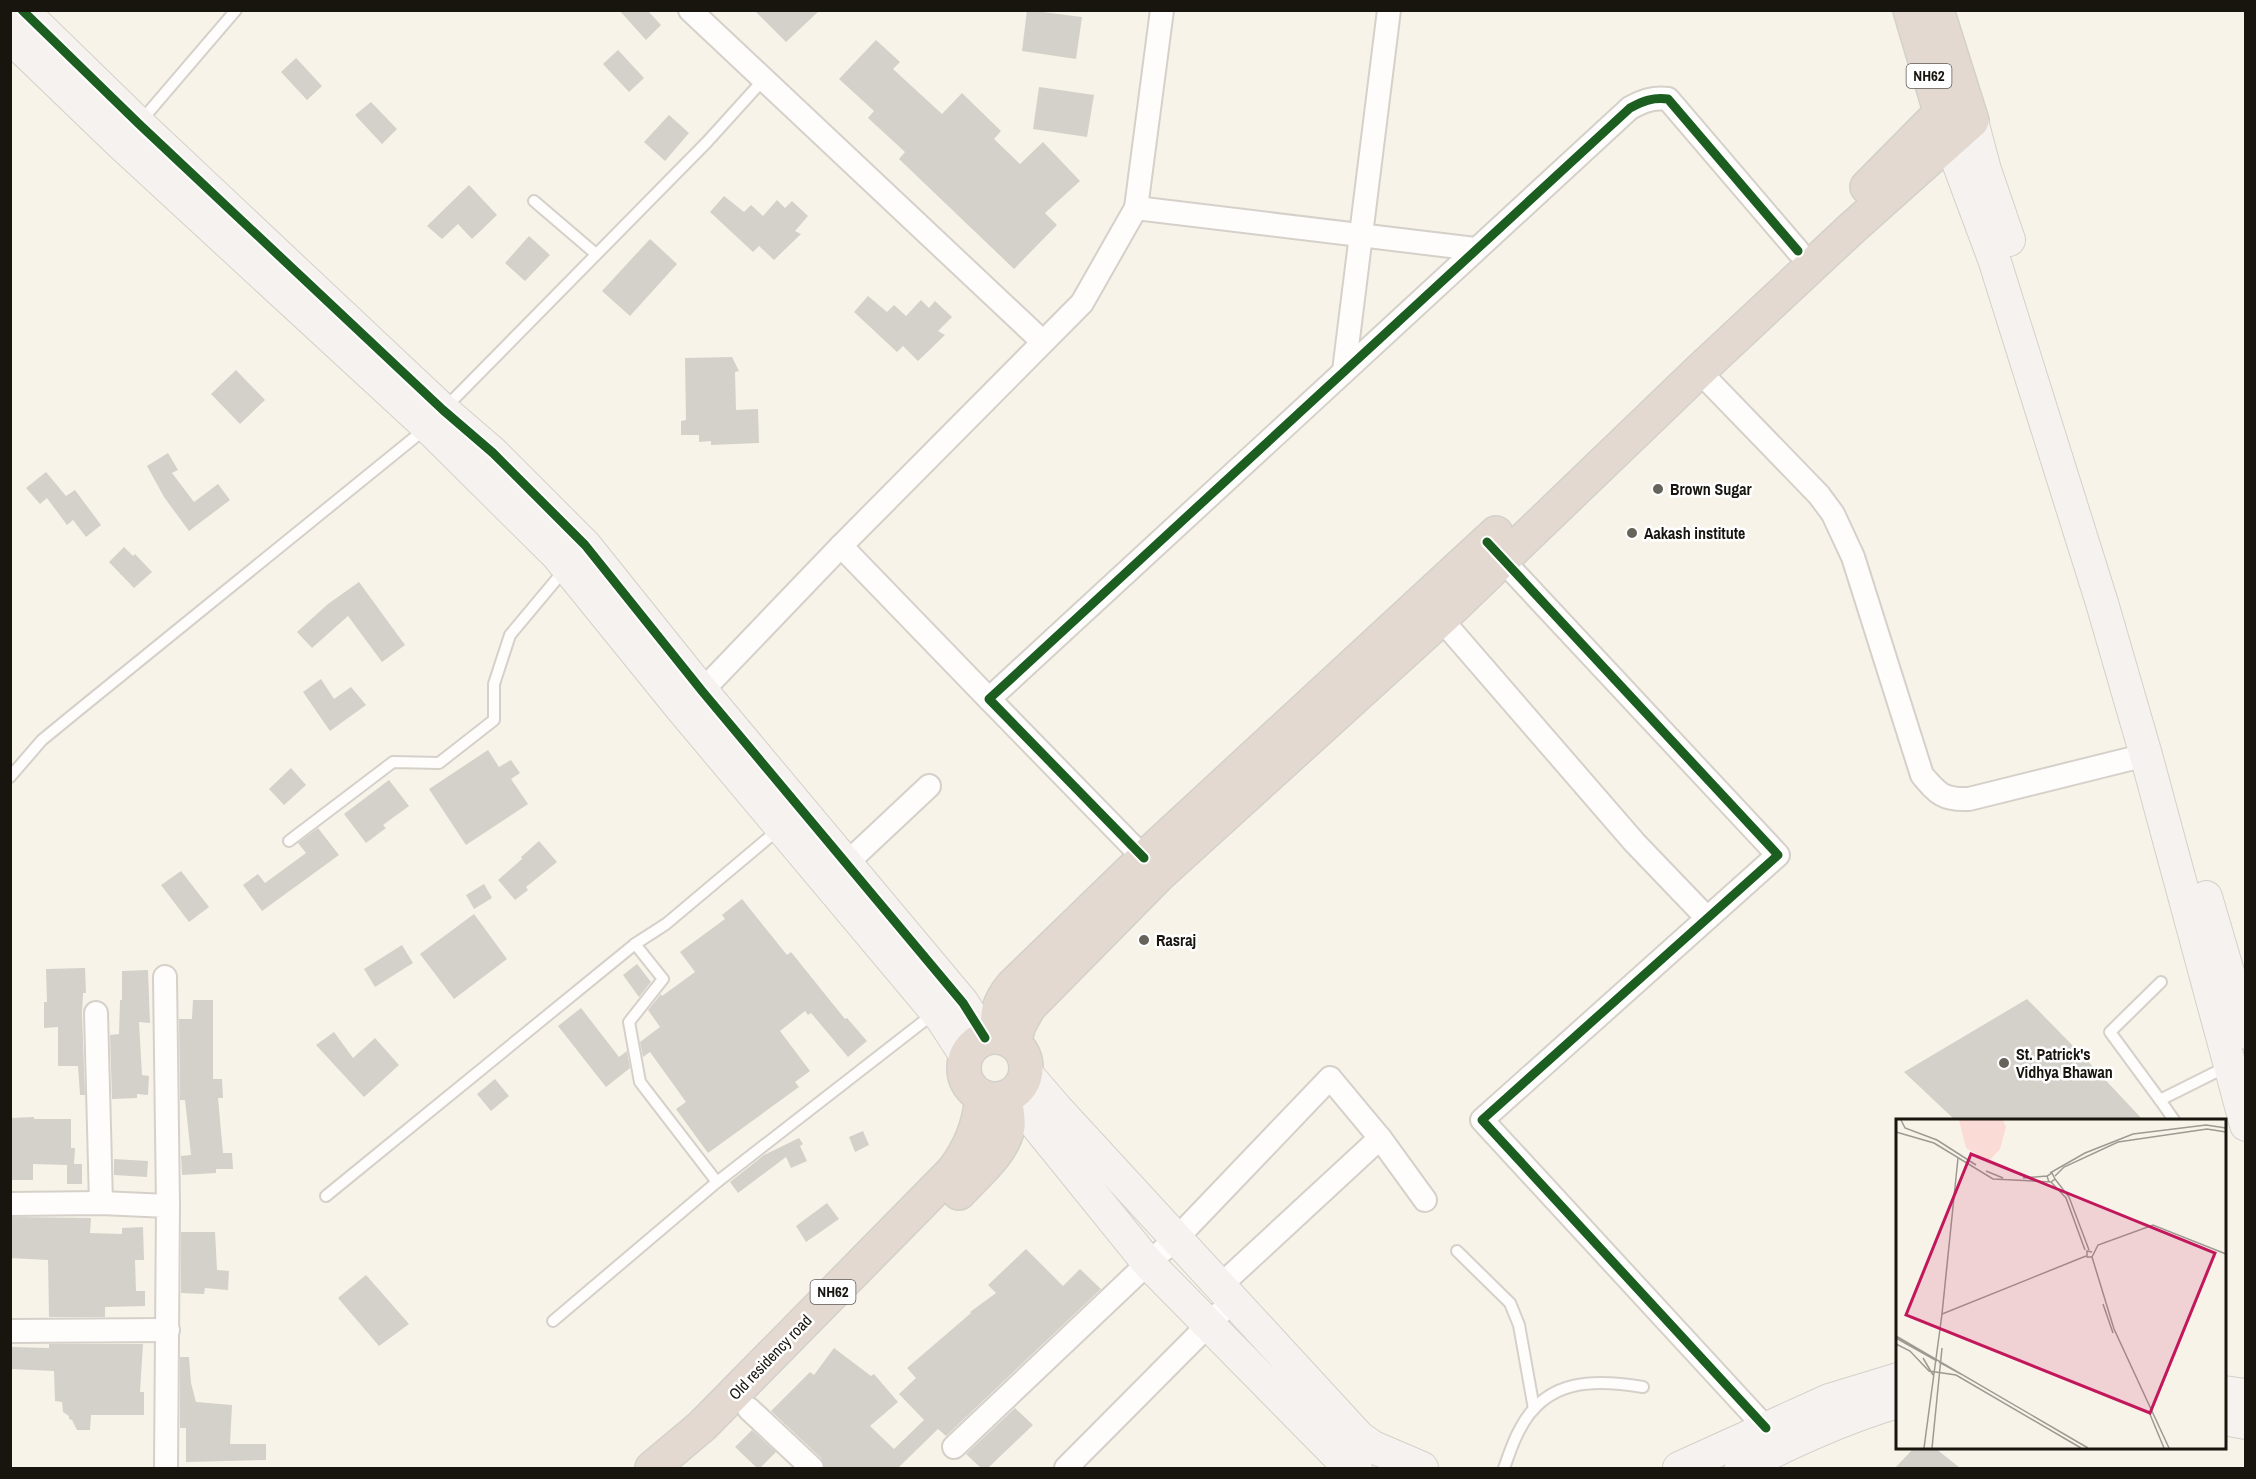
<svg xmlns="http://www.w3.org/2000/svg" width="2256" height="1479" viewBox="0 0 2256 1479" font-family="'Archivo Narrow',sans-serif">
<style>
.building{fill:#d4d1ca}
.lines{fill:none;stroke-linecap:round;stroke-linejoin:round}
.lane-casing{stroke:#d5d0c9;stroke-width:14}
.street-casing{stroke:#d5d0c9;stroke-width:26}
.secondary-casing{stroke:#d5d0c9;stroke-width:34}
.highway-casing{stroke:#d3d1cc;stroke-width:36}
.lane{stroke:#fefdfc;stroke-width:10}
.street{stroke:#fefdfc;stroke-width:22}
.secondary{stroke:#f5f2ef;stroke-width:32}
.highway{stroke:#e4d9d1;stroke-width:33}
.cycleway-casing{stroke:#fff;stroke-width:13}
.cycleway{stroke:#1b5e20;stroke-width:9}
.poi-dot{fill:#66635b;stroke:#fff;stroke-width:2}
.labels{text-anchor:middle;stroke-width:5;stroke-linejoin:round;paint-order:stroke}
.shield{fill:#fff;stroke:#5d5b57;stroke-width:1.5}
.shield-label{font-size:15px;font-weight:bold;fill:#18150f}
.poi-label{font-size:16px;font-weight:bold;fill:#18150f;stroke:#fff;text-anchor:start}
.street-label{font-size:16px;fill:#18150f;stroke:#fff}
.inset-road{fill:none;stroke:#9e9a92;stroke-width:1.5}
.view{fill:#c2185b;fill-opacity:0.15;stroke:#c2185b;stroke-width:3}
.inset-edge{fill:none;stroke:#18150f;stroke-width:3}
</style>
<rect width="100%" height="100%" fill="#f8f3e9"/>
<g class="building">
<path d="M619,10H647L661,25L646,40Z"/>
<path d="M754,10H820L786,42Z"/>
<path d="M1027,10L1082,17L1076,59L1022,51Z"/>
<path d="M876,40L900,62L893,69L942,114L962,93L1001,131L994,139L1020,164L1043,142L1080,181L1045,213L1057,225L1014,269L899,159L905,152L868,118L874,111L839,79Z"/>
<path d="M618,50L644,78L629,92L603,64Z"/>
<path d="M296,58L322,86L307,100L281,72Z"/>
<path d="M1039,87L1094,95L1087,137L1033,129Z"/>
<path d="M371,102L397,129L382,144L355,115Z"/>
<path d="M669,115L689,133L665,161L644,142Z"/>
<path d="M469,185L497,215L472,239L458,224L442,239L427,226Z"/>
<path d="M724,196L744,212L751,205L763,216L777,200L785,208L792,201L808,216L795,231L801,234L774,260L759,246L753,252L710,212Z"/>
<path d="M529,236L550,255L525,281L505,263Z"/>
<path d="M650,239L677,264L630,316L602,291Z"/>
<path d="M868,296L887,312L894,305L906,316L921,300L929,308L935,301L952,317L938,331L945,335L918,361L903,346L897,352L854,312Z"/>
<path d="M732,357L739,371L735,372L736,410L758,409L759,443L711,445V441L699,442V435H681V421L686,420L685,358Z"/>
<path d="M236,370L265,400L240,424L211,394Z"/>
<path d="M168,453L178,470L172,473L194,502L218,484L230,500L189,531L164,497L147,466Z"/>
<path d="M46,472L66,496L75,490L101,525L86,537L73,520L67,525L47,498L40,504L26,488Z"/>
<path d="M124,547L133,556L135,554L152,572L134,588L109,562Z"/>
<path d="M359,582L405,645L382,662L348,616L312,648L297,632L328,604Z"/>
<path d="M321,679L334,699L351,687L366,705L330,731L303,692Z"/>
<path d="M488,750L499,767L511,760L520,773L511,779L528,804L466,845L429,789Z"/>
<path d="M291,768L306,785L284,805L269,789Z"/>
<path d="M389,780L409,806L383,825L386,828L366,843L344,814Z"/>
<path d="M318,828L339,855L262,911L243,885L258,874L265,883L306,853L298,843Z"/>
<path d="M539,841L557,862L526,887L528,890L515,900L498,880L522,859L521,857Z"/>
<path d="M181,871L209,907L189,922L161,885Z"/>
<path d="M484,884L492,898L474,909L466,895Z"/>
<path d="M742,899L787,955L791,952L845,1019L847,1018L867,1041L848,1057L811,1013L808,1015L805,1011L780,1031L810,1071L795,1082L799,1087L708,1153L676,1109L686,1102L650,1052L643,1057L640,1042L660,1027L648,1010L661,994L662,996L695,972L680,952L725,919L722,915Z"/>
<path d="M474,914L507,959L454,999L420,954Z"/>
<path d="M402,945L413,963L375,987L364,969Z"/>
<path d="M637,964L651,982L639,997L623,975Z"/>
<path d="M85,968L86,993H83L82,1013L85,1095H80L78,1066H58V1027L44,1028V1002H47L46,969Z"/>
<path d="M148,970L150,1023L139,1022L142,1075L149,1076L148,1095L137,1094V1098L112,1099L110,1035L119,1034L120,1000H122V971Z"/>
<path d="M2027,999L2082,1055L2143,1120H1955L1904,1072Z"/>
<path d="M193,1000H213V1079H222L223,1098H218L223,1153H232L233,1169H216V1173L182,1175L181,1156L191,1155L185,1100H180L179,1019H192Z"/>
<path d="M581,1008L619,1057L627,1051L630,1068L606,1087L558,1026Z"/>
<path d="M334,1032L353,1058L375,1038L399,1065L364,1097L316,1045Z"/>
<path d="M495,1079L509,1096L491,1111L477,1094Z"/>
<path d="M34,1117V1119H71V1148H75L74,1164H82V1184H67V1165L33,1164V1180H10V1118Z"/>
<path d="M863,1131L869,1145L855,1152L849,1137Z"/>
<path d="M799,1138L803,1144L800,1146L807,1161L791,1168L786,1157L738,1193L730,1182L764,1155Z"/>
<path d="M114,1159L148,1161L147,1177L114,1175Z"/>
<path d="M827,1203L839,1219L806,1242L796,1226Z"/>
<path d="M12,1217L91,1218L90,1233L122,1234V1228L143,1227L144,1260H135L136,1291H145V1306L105,1307V1317H49L48,1260L10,1258Z"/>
<path d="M181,1232H215L217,1270L229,1271L228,1290L205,1288L204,1294L181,1293Z"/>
<path d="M1026,1249L1063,1286L1080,1269L1101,1289L946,1436L938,1429L898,1468H825L821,1458L771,1411L810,1372L814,1375L834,1348L871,1376L874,1374L898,1402L870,1426L894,1449L924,1420L899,1394L916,1378L907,1368L971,1313L970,1312L996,1293L988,1285Z"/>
<path d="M366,1275L409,1324L379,1346L338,1298Z"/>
<path d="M49,1344H143L140,1392H144V1415H91L90,1430H77L72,1420L69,1419V1416L63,1412L62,1402L55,1401L54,1371L11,1369L12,1347L49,1348Z"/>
<path d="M180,1357H189L191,1383L196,1402L232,1405L230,1444H266V1460L186,1462V1428H180Z"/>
<path d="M1015,1408L1033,1425L988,1468H981L966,1454Z"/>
<path d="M752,1430L776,1452L760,1468H757L735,1447Z"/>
<path d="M1914,1448H1935L1960,1468H1895Z"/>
</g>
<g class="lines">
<g class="lane-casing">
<g id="lane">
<path d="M141,121L236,10"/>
<path d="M534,201L596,254"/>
<path d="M445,408L707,142L764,79"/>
<path d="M10,777L42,740L75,713L425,429"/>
<path d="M289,841L393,762L439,763L494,720V684L510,635L566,568"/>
<path d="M635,944L663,979L629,1022L640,1082L717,1182"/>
<path d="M2161,982L2110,1032L2160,1100L2226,1067"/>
<path d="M2160,1100L2174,1120"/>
<path d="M326,1196L635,944L666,924L779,829"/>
<path d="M1457,1251L1510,1303L1519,1325L1534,1409"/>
<path d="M553,1321L717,1182L933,1014"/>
<path d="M1504,1468C1509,1455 1513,1441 1520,1429C1546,1378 1595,1379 1643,1387"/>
</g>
</g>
<g class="street-casing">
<g id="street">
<path d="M690,10L1043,342"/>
<path d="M1136,208L1162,10"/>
<path d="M1344,371L1389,10"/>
<path d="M1699,371L1819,495L1833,514L1853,557L1922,775C1938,794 1943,800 1969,799L2146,755"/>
<path d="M841,546L989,699"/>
<path d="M1494,551L1778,855L1482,1120L1766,1428"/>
<path d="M1441,619L1635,843L1707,918"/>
<path d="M702,691L841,546L1082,303L1136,208L1475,249"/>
<path d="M1144,858L989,699L1630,108C1643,101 1653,97 1668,99L1798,251"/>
<path d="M847,863L929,786"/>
<path d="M165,977L168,1206"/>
<path d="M96,1013L101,1203"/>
<path d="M10,1204L101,1203L168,1206L166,1468"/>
<path d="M1220,1286L1380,1138"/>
<path d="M10,1331L168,1330"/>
<path d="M749,1409L812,1468"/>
<path d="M954,1447L1148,1263L1176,1239L1330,1078L1380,1138L1425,1200"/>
<path d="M1066,1468L1233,1300"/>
</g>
</g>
<g class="secondary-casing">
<g id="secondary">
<path d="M22,10L139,124L443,410L493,453L585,545L702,691L963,1003L985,1038"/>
<path d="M10,37L120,143L428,427L557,555L681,708L942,1019L966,1056"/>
<path d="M1972,121L1985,170L2009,240"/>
<path d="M1950,141L1994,259L2102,603L2146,755L2246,1125"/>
<path d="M2206,897L2246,1033"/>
<path d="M1026,1073L1057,1109L1359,1437L1373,1447L1422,1468"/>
<path d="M1012,1095L1148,1263L1339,1457L1356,1468"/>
<path d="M2224,1392L2246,1395"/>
<path d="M2224,1419L2246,1423"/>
<path d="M1679,1468L1829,1400L1898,1379"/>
<path d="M1741,1468C1791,1442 1843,1418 1898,1402"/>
</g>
</g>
<g class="highway-casing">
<g id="highway">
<path d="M1910,10L1946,131"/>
<path d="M1867,187L1962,91"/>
<circle cx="995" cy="1068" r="31"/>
<path d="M997,1037C997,1014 997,1004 1012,986L1144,858L1496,533"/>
<path d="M1014,1043L1019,1025L1029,1007L1158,876L1441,619L1699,371L1851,229L1972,121L1937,10"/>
<path d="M959,1193C976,1174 1003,1153 1008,1127C1009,1117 1006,1107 1005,1098"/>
<path d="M652,1468L702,1426L953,1171C970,1148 979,1127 982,1097"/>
</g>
</g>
<use href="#lane" class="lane"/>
<use href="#street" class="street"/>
<use href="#secondary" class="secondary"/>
<use href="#highway" class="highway"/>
<g class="cycleway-casing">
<g id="cycleway">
<path d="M22,10L139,124L443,410L493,453L585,545L702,691L963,1003L985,1038"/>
<path d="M1487,542L1778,855L1482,1120L1766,1428"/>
<path d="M1144,858L989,699L1630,108C1643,101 1653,97 1668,99L1798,251"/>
</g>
</g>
<use href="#cycleway" class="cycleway"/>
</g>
<g class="poi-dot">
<circle cx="1658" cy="489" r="6"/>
<circle cx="1632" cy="533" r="6"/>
<circle cx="1144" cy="940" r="6"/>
<circle cx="2004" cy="1063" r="6"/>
</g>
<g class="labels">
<g class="shield">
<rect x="1906.5" y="64" width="45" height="24" rx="4.5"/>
<rect x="810.5" y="1280" width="45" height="24" rx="4.5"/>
</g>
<g class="shield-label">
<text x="1929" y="81">NH62</text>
<text x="833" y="1297">NH62</text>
</g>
<g class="poi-label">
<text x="1670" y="495">Brown Sugar</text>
<text x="1644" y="539">Aakash institute</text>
<text x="1156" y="946">Rasraj</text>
<text x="2016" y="1060">St. Patrick's<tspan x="2016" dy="18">Vidhya Bhawan</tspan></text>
</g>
<g class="street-label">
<text transform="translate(770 1357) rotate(-46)" y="6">Old residency road</text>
</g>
</g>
<g transform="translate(1896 1119)">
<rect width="330" height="330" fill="#f8f3e9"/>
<path d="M63,1H107L110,8L104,30L93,42L70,29Z" fill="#fadbd5"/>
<path class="inset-road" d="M5,1L9,9L41,21L80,46M0,13L38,24L97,60L155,63L159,60L156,54L151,57L153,63M90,52L107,59M154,54L189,34L237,15L310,6L330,9M159,57L168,48L222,23L311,10L330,13M127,59L151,57M159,60L173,78L193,131M155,63L170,79L189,131M196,133L191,132V138H196L202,126L257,106L330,135M196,138L218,210L273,329M207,185L217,214M46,195L62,39M0,217L192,329M0,219L41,242M0,225L14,232L33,252L60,256L185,329M27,239L37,256M43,243L65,255M253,293L268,329M28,329L46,195L190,137M36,329L46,229"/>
<path class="view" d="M75,35L319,134L254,294L10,196Z"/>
<rect width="330" height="330" class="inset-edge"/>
</g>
<rect width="2256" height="1479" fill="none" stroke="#18150f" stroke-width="24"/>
</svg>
